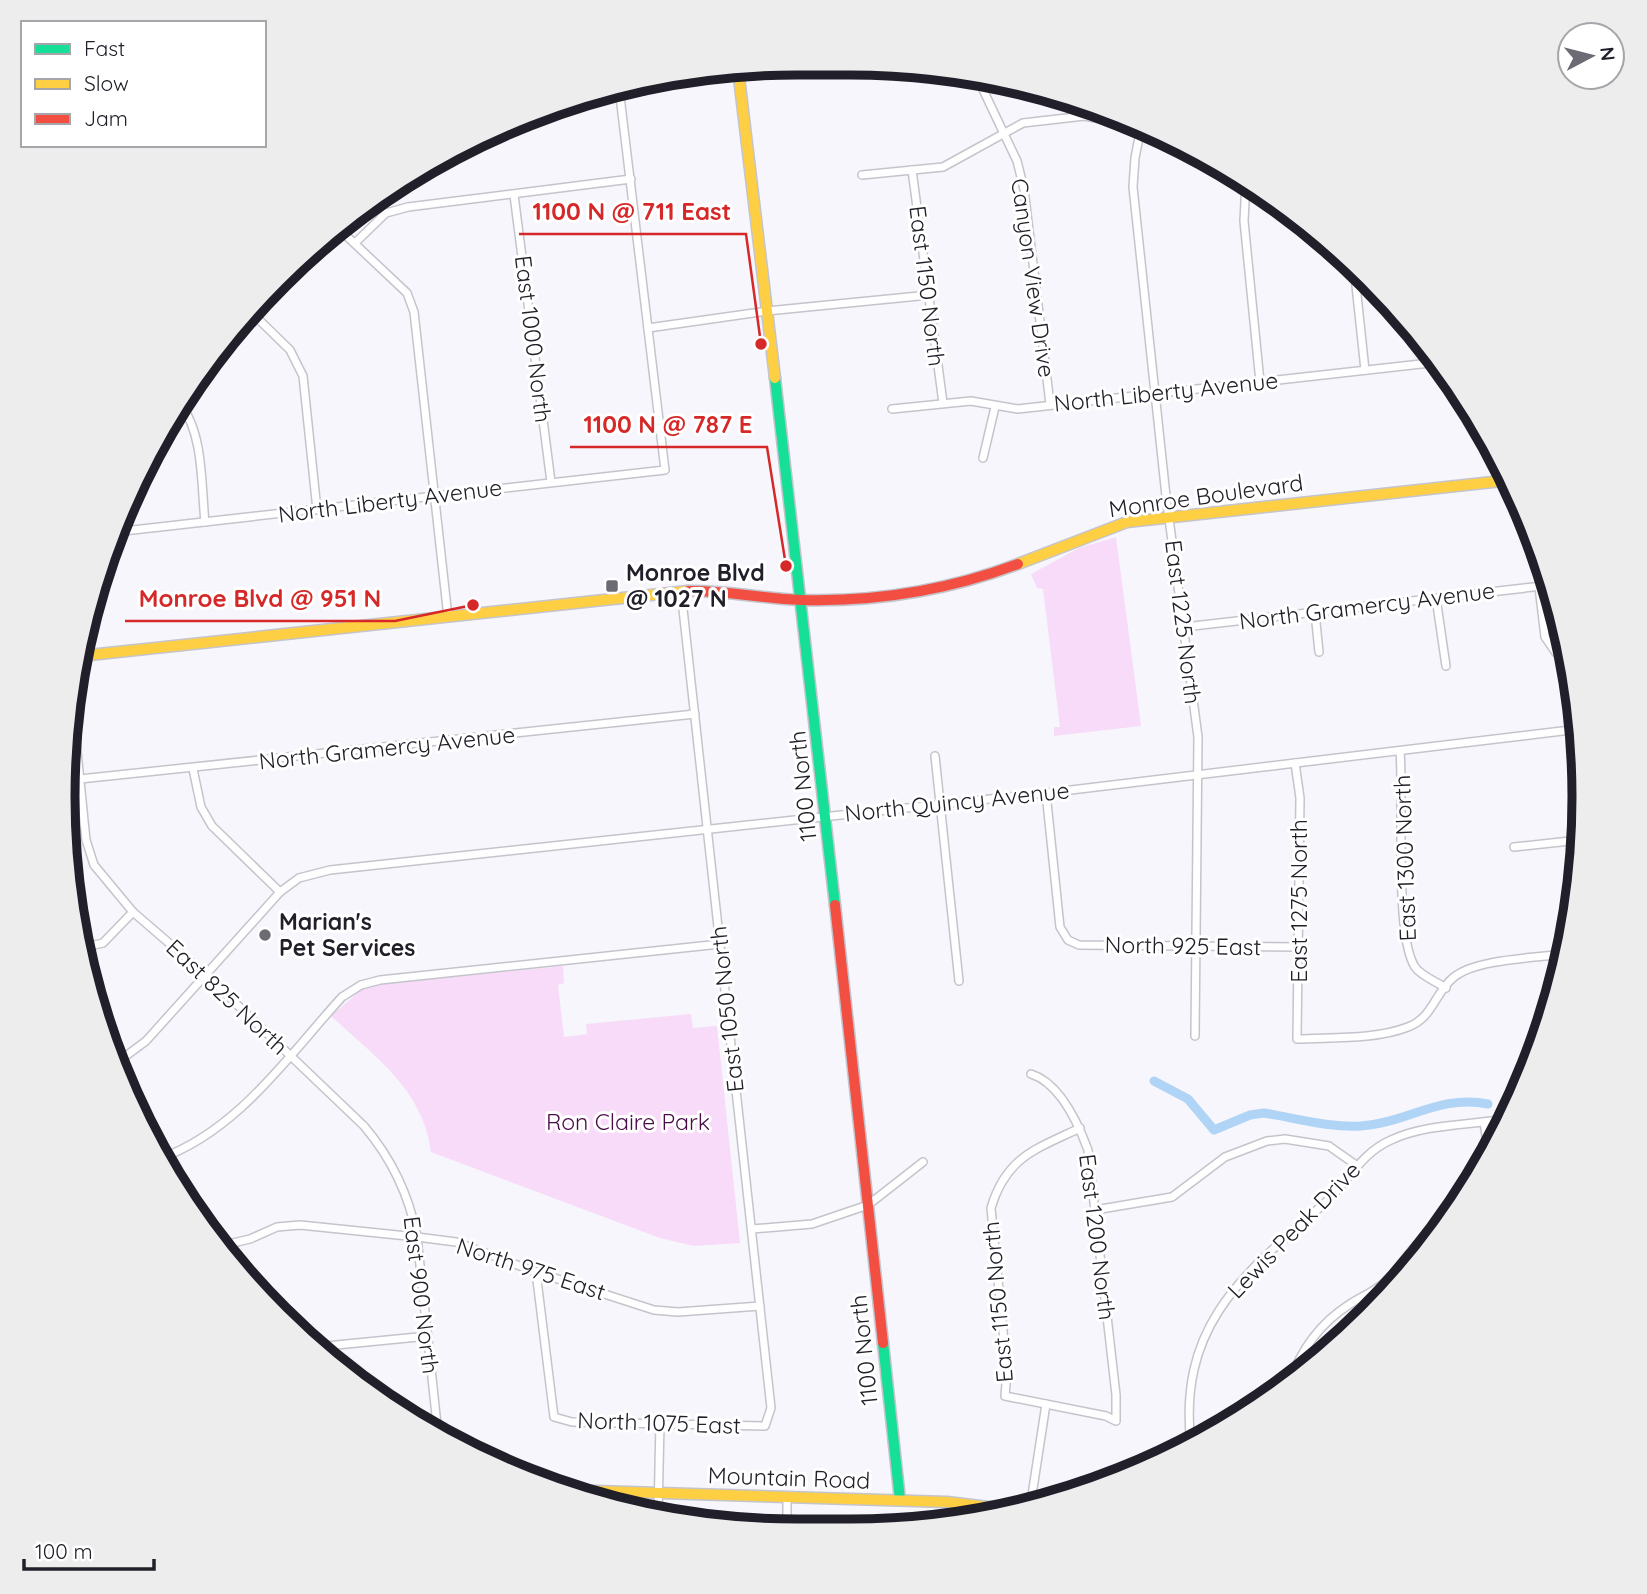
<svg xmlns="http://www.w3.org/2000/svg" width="1647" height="1594" viewBox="0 0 1647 1594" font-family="Quicksand,sans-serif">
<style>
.green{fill:#f8dbf8}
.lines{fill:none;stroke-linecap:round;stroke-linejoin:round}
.canal{stroke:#b0d4f6;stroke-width:9}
.street-casing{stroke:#c4c4cc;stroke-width:10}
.fast-casing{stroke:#c4c4cc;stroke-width:13}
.slow-casing{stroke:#c4c4cc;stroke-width:13}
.jam-casing{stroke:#c4c4cc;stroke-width:13}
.street{stroke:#fefeff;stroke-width:7}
.fast{stroke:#16e098;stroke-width:10}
.slow{stroke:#ffcf43;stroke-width:10}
.jam{stroke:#f24e42;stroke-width:10}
.poi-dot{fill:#6c6b74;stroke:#fff;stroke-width:2.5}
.labels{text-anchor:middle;stroke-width:6;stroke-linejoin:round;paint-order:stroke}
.street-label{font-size:23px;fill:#21202a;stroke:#fff}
.poi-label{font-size:23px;font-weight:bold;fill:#21202a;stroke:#fff;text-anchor:start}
.park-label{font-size:23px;fill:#490d48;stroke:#fff}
.rim{fill:none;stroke:#21202a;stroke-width:9}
.leader{fill:none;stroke:#d62828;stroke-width:2.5}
.callout-dot{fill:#d62828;stroke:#fff;stroke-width:2.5}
.callout-label{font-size:24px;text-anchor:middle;font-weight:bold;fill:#d62828;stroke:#fff;stroke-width:6;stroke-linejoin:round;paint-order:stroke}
</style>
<rect width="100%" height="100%" fill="#f6f6fc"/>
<g class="green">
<path d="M1116,537L1141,726L1054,736V727H1060L1043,589L1037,588L1031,574L1079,548Z"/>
<path d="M563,966L564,983L558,985L564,1037L587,1034L586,1024L691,1014L693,1028L717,1026L740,1243L694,1246L660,1238L431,1152C423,1089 375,1057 331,1016L362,989L380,984Z"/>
</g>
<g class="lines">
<path class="canal" d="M1154,1081L1188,1099L1214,1130L1250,1115L1264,1113C1295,1118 1330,1128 1361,1126C1407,1123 1440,1094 1488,1104"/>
<g class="street-casing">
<g id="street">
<path d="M977,77L1017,161L1024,189L1050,404"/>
<path d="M1141,127L1135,158L1133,187L1166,496L1198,737L1195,1036"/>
<path d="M912,170L943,403"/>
<path d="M862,175L943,167L1023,123L1084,116L1137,125"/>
<path d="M1246,182L1244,221L1260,382"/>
<path d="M514,195L551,482"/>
<path d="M337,227L407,293L414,312L448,617"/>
<path d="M356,242L386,213L408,207L631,179"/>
<path d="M1354,267L1365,370"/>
<path d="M249,310L290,350L303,376L317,510"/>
<path d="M648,328L767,311L929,295"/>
<path d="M180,404C204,433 201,486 205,522"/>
<path d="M892,409L971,401L1018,409L1439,362"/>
<path d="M983,458L995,407"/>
<path d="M115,532L665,470L619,88"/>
<path d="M1539,587L1545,637L1556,653"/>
<path d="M1436,598L1446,666"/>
<path d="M1315,613L1319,652"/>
<path d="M1184,627L1551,585"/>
<path d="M71,693L86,840L94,865L133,912L206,975L364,1126C392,1159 409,1194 417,1237L438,1434"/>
<path d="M1400,751C1404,797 1394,936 1415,967C1421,976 1437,982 1446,988"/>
<path d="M935,756L959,981"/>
<path d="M1295,763L1300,798L1297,1039C1332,1037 1374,1040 1408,1027C1433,1018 1435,992 1454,977C1476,959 1535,958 1563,954"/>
<path d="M193,769L201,807L212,826L280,892"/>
<path d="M80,779L695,714"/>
<path d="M1046,793L1060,927L1068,940L1079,945L1300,947"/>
<path d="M1514,847L1579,840"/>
<path d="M90,946L103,943L133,912"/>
<path d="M119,1061L146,1041L280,892L299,878L330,870L1046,793L1579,729"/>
<path d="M1031,1074C1060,1083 1078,1123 1088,1150L1116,1395V1421L1106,1416L1005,1396L1007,1372L991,1208C1006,1157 1036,1149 1080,1128"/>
<path d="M1484,1122L1489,1156"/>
<path d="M159,1159C238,1131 288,1056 342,997L361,985L380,980L720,944"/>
<path d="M1095,1210L1172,1197L1225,1157L1267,1141L1285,1139L1329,1146L1356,1165"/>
<path d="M752,1229L812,1224L868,1205L923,1162"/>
<path d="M220,1246L250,1239L277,1227L300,1225L417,1237L456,1242L536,1272L654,1310L678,1312L760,1306"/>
<path d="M536,1272L554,1417L572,1422L765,1426L771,1408L681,591"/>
<path d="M316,1347L428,1336"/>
<path d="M1289,1384C1300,1351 1320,1323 1350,1304C1362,1296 1376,1291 1386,1281C1405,1263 1414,1239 1439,1229"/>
<path d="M1191,1445C1177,1324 1245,1273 1326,1202C1349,1181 1361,1153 1391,1140C1425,1124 1469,1125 1506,1119"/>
<path d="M1030,1508L1046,1404"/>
<path d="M658,1514L660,1423"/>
<path d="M787,1529V1498"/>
</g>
</g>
<g class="fast-casing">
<g id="fast">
<path d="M775,378L835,905"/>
<path d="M883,1343L900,1500"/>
</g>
</g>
<g class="slow-casing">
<g id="slow">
<path d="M738,69L775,378"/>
<path d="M1018,564L1127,522L1511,480"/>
<path d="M80,656L688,591"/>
<path d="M564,1490L947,1502L1013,1510"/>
</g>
</g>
<g class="jam-casing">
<g id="jam">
<path d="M688,591C726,590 763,599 801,600C874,602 949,590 1018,564"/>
<path d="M835,905L883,1343"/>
</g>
</g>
<use href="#street" class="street"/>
<use href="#fast" class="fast"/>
<use href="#slow" class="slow"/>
<use href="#jam" class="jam"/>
</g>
<g class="poi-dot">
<rect x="605" y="579" width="14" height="14" rx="3.5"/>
<circle cx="265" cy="935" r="7"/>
</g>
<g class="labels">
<g class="street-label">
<text transform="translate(1033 278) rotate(82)" y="8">Canyon View Drive</text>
<text transform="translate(927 286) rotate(83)" y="8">East 1150 North</text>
<text transform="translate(533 339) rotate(83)" y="8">East 1000 North</text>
<text transform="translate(1166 392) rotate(-6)" y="8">North Liberty Avenue</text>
<text transform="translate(1206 496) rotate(-8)" y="8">Monroe Boulevard</text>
<text transform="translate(390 501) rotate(-7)" y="8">North Liberty Avenue</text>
<text transform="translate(1367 606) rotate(-7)" y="8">North Gramercy Avenue</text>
<text transform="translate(1183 622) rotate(83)" y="8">East 1225 North</text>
<text transform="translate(387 748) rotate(-6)" y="8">North Gramercy Avenue</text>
<text transform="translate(803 786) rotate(-96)" y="8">1100 North</text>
<text transform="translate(957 802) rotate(-6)" y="8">North Quincy Avenue</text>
<text transform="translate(1405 858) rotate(-92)" y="8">East 1300 North</text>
<text transform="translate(1299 901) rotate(-90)" y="8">East 1275 North</text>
<text transform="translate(1183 946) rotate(1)" y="8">North 925 East</text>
<text transform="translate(227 997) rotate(43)" y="8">East 825 North</text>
<text transform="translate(727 1009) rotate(-96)" y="8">East 1050 North</text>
<text transform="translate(1294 1230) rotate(-46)" y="8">Lewis Peak Drive</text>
<text transform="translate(1097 1237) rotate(83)" y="8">East 1200 North</text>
<text transform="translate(531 1269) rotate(18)" y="8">North 975 East</text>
<text transform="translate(421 1295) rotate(83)" y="8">East 900 North</text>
<text transform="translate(998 1302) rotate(-95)" y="8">East 1150 North</text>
<text transform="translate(864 1350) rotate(-96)" y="8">1100 North</text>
<text transform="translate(659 1423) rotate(2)" y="8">North 1075 East</text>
<text transform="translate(789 1478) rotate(2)" y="8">Mountain Road</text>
</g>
<g class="poi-label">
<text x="626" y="581">Monroe Blvd<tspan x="626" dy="26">@ 1027 N</tspan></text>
<text x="279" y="930">Marian's<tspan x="279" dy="26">Pet Services</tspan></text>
</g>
<g class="park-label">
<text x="628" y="1130">Ron Claire Park</text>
</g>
</g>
<path d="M0 0H1647V1594H0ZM797 75H850A722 722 0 0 1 1572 797V797A722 722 0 0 1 850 1519H797A722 722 0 0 1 75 797V797A722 722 0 0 1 797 75Z" fill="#ededee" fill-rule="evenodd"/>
<path class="rim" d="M797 75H850A722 722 0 0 1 1572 797V797A722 722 0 0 1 850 1519H797A722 722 0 0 1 75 797V797A722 722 0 0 1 797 75Z"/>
<path class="leader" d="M761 344L746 234H519M786 566L767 447H570M473 605L395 621H125"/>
<g class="callout-dot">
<circle cx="761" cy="344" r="7"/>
<circle cx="786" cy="566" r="7"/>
<circle cx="473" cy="605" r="7"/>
</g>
<g class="callout-label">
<text x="632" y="220">1100 N @ 711 East</text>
<text x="668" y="433">1100 N @ 787 E</text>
<text x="260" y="607">Monroe Blvd @ 951 N</text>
</g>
<rect x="21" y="21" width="245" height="126" fill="#ffffff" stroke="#a6a6aa" stroke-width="2"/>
<rect x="35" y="44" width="35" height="10" fill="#16e098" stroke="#a6a6aa" stroke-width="2"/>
<text x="84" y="56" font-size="21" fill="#21202a">Fast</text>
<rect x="35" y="79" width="35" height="10" fill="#ffcf43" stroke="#a6a6aa" stroke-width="2"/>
<text x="84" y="91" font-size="21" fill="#21202a">Slow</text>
<rect x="35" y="114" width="35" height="10" fill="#f24e42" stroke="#a6a6aa" stroke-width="2"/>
<text x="84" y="126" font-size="21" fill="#21202a">Jam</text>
<g transform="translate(1591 56) rotate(83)"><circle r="33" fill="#ffffff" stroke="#a6a6aa" stroke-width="2"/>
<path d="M0-5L12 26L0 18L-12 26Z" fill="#6c6b74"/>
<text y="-10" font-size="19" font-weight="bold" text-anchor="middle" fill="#21202a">N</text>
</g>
<path d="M24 1559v10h130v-10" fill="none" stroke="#21202a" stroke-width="3.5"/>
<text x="35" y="1559" font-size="21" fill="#21202a" stroke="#ffffff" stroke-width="5" paint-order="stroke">100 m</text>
</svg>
